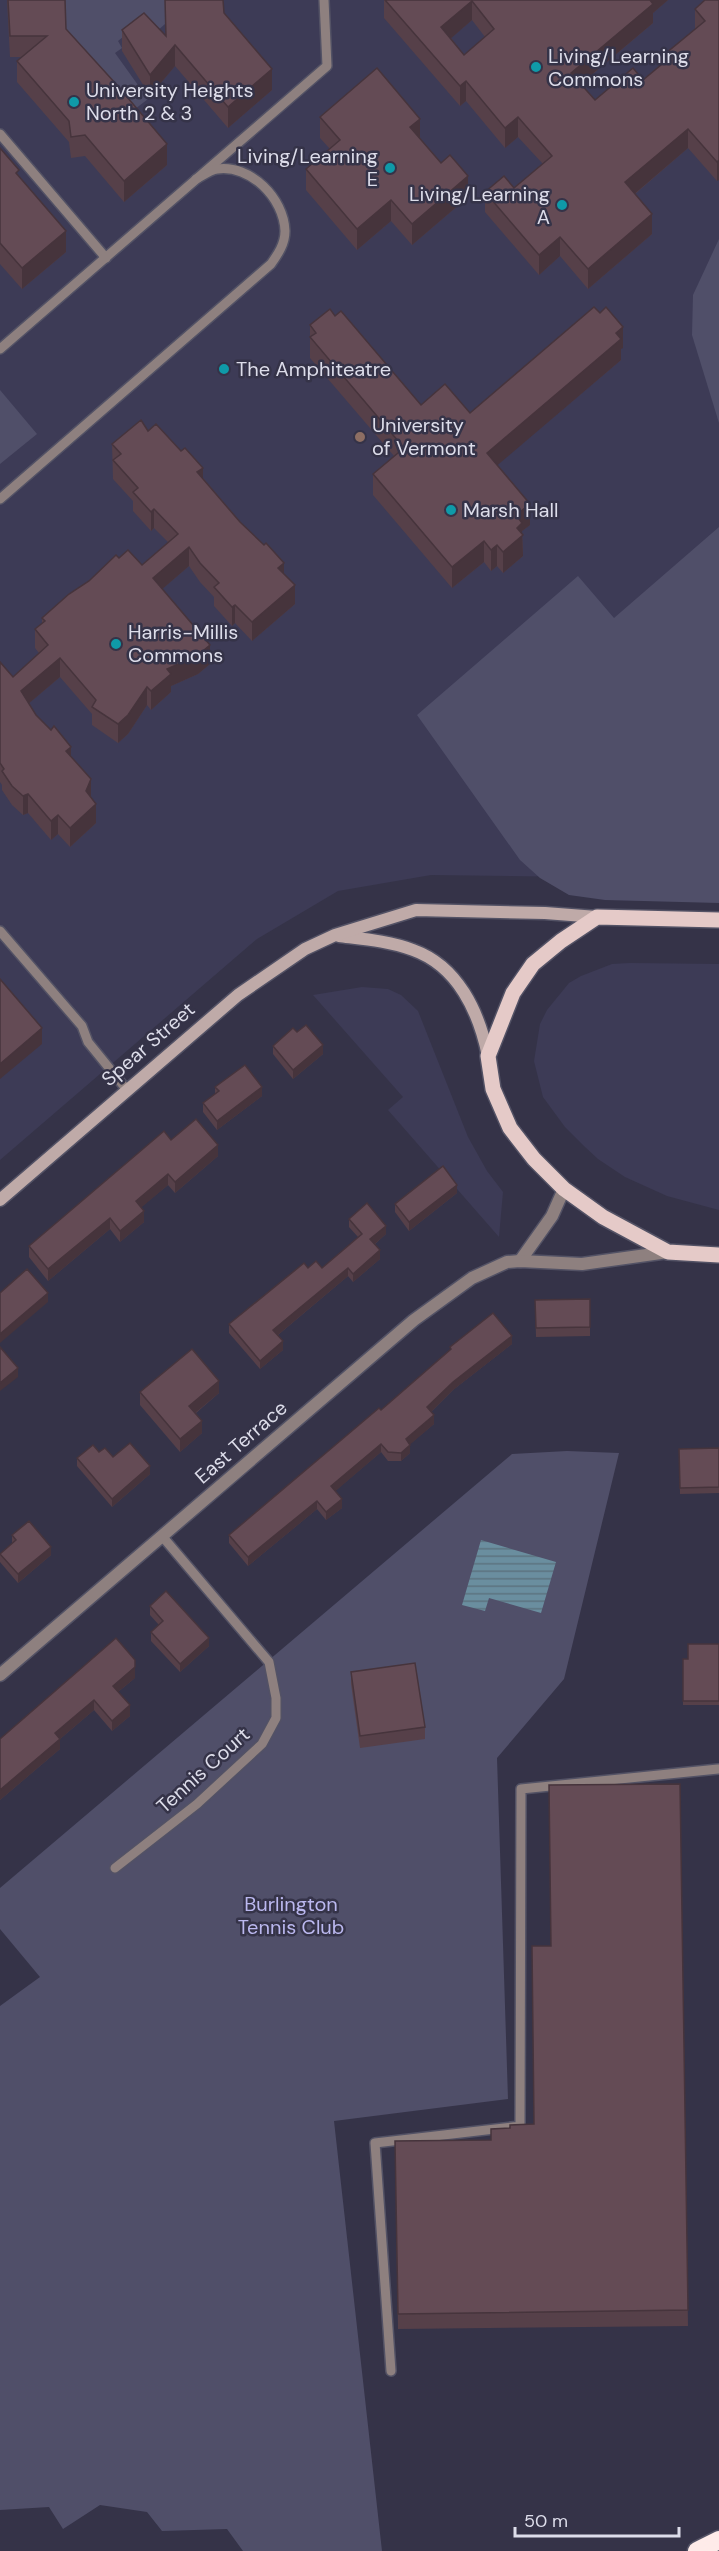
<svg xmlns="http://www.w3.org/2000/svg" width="719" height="2551" viewBox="0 0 719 2551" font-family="'DM Sans',sans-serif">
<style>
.built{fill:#3d3b56}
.green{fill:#504f69}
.water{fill:url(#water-rules)}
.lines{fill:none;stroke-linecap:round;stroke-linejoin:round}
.lane-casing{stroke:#535265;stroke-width:12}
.street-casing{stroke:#535265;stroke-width:15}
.secondary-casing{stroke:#535265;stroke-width:15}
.primary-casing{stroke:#535265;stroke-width:18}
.highway-casing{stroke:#535265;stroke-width:21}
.lane{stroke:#8e807f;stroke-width:9}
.street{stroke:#8e807f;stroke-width:12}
.secondary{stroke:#bfaaa8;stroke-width:12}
.primary{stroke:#e5cac8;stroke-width:15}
.highway{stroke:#feebe9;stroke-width:18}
.wall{fill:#564049;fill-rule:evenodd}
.shaded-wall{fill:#46343c}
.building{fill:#644b55;stroke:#46343c;stroke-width:1.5;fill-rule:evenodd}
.culture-dot{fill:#0f9aa8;stroke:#353348;stroke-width:2}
.education-dot{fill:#8d6e63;stroke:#353348;stroke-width:2}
.labels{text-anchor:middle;stroke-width:5;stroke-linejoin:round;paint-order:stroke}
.poi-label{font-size:20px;fill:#ddddea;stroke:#353348;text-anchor:start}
.street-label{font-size:20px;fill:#ddddea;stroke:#353348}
.park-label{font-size:20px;fill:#bbb8ef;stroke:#353348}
</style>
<defs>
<pattern id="water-rules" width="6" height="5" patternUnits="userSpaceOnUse" patternTransform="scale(1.5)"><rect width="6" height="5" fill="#6a8e9f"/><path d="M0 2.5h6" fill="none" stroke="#5c7380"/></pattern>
</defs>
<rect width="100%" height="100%" fill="#353348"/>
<g class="built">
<path d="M0,0H719V879L431,875L338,891L257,939L0,1160Z"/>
<path d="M630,963L719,964V1210L667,1196L625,1177L598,1159L584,1146L565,1127L543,1097L534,1061L540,1024L547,1010L569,983L581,976L612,964Z"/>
<path d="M362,987L388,989L401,995L418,1011L468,1137L487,1171L503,1192L499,1237L388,1110L403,1097L313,995Z"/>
</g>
<g class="green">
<path d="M64,0H165V24L148,39L129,32L118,41L122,48L115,53L148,99L126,116L65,40Z"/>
<path d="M719,239V423L692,335L693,295Z"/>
<path d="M0,390L37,434L0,464Z"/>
<path d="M719,527V903L605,900L569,895L540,878L520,860L417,715L578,576L614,618Z"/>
<path d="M567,1451L619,1453L564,1679L497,1758L508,2099L334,2121L382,2551H243L227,2529L162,2531L147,2512L100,2505L63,2529L49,2507L0,2510V2006L40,1977L0,1929V1888L512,1454Z"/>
</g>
<path class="water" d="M481,1540L556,1562L541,1613L489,1598L485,1611L462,1605Z"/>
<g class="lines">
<g class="lane-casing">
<g id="lane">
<path d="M0,134L106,258"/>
<path d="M0,349L327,66L324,0"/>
<path d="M0,499L271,264C278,254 285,244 285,231C284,198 250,164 217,169C210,170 202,176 196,179"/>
<path d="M0,931L82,1026L88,1042L127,1090"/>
<path d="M115,1868L197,1804L262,1744L276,1718V1698L269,1662L162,1536"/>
<path d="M391,2371L375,2143L520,2126L521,1789L718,1769"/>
</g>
</g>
<g class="street-casing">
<g id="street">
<path d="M520,1261L552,1216L564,1189"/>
<path d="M0,1675L414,1320L472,1278L507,1262L520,1261L582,1264L668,1252"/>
</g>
</g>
<g class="secondary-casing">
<g id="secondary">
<path d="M339,936C363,939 389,941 413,950C458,966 479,1012 488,1056"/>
<path d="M0,1200L238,995L305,949L335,935L416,910L545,913L597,917"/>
</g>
</g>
<g class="primary-casing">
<path id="primary" d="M719,920L597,917L561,941L533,964L513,993L488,1056L493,1089L510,1128L534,1159L564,1189L603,1217L668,1252L719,1255"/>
</g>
<g class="highway-casing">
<path id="highway" d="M697,2551L719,2540"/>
</g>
<use href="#lane" class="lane"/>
<use href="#street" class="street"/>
<use href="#secondary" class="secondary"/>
<use href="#primary" class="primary"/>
<use href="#highway" class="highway"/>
</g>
<g class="wall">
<path d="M7,0H65L66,29L167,165L124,202L85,156L71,158L69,142L17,82V61L22,57H10Z"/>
<path d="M384,0H668L653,13V23L581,84L595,100L643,80L665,62V54L695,29V9L719,0L717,181L688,148L635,194L652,234L588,289L560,256L539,275L485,212V192L514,188L543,164L518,137L505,148L466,101L460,106L384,18ZM472,20L485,37L464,55L451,38Z"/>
<path d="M224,13L272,90L228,128L175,66L150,96L122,51V30L165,36Z"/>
<path d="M320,117L420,139L468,197L412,245L391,221L357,250L306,190V169L330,149L320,138Z"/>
<path d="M0,148L19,176L66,252L22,289L0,264Z"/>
<path d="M335,316L421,405L470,413L623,348L621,349V360L497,465L530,525L522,531L523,556L503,573L497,566L491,571L484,562L452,588L373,495V474L394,456L310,358V325Z"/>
<path d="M148,431L203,478L284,573L295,604L252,641L235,623L232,626L214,606V597L200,582L189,566L162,589L210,664L198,674L171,686V692L151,710L147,705L128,734L118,743L92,725V714L60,677L29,703L36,715L71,757L91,798L96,823L70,847L58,834L51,840L28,813L23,815L12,805L2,790V785L0,782V662L13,677L39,653L35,648V629L42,624V618L119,558L142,565L168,542L154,528L151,531L133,511V501L113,479L112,444Z"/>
<path d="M297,1032L323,1054L293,1079L273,1054V1046Z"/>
<path d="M215,1087L262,1096L217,1130L203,1112V1103L215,1094Z"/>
<path d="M171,1140L218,1156L175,1193L168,1185L141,1207L144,1222L120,1242L110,1229L48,1281L29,1257V1246Z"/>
<path d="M457,1193L409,1231L395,1212V1204Z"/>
<path d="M349,1219L386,1234L375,1244L380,1259L353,1282L348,1276L278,1335L283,1350L260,1369L229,1333V1324L308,1268H322L358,1237L349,1227Z"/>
<path d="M590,1299V1336L536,1337L535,1300Z"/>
<path d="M512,1344L453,1390L431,1412L434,1424L410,1444V1453L401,1461H388L381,1452L335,1491L342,1508L326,1520L317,1509L248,1566L229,1543V1535L381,1410L450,1350V1347Z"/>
<path d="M140,1392L219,1393L196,1413L202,1433L180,1452L140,1405Z"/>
<path d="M719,1448V1493L680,1494L679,1449Z"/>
<path d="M99,1452L113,1457L150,1474L112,1507L77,1466V1458Z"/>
<path d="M12,1535L51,1555L18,1583L0,1562V1554L12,1544Z"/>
<path d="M150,1606L209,1646L180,1672L151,1641V1632L159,1625L150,1615Z"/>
<path d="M719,1644V1705H683V1659H688Z"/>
<path d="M351,1672L425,1727V1739L360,1748L351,1684Z"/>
<path d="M135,1678L118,1692L130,1716L112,1731L94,1710L60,1739V1749L0,1800V1739Z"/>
<path d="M680,1784L688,2326L398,2329L395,2141L491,2140L510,2128L534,2124L551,1946Z"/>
</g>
<g class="shaded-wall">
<path d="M648,0H668L653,13V23L571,92V73Z"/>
<path d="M472,1V20L441,47V27Z"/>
<path d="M175,45V66L150,96V75Z"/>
<path d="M272,69V90L228,128V107Z"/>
<path d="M466,81V101L460,106V86Z"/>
<path d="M518,117V137L505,148V128Z"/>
<path d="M420,119V140L410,127Z"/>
<path d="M688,129V148L625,202V182Z"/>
<path d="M167,144V165L124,202V181Z"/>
<path d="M719,160V180L717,181V162Z"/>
<path d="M468,176V197L412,245V224Z"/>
<path d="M391,200V221L357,250V229Z"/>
<path d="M652,214V234L588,289V269Z"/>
<path d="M66,231V252L22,289V268Z"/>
<path d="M560,237V256L539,275V255Z"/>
<path d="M623,327V348L621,349V360L487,474V453Z"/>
<path d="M203,468V487L197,472Z"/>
<path d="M530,504V525L522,531L523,556L503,573V552L516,515Z"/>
<path d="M154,509V528L151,531V512Z"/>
<path d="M484,541V562L452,588V567Z"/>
<path d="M497,545V566L491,571V550Z"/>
<path d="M189,547V566L153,597V578Z"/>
<path d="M284,563V582L278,568Z"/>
<path d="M295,585V604L252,641V622Z"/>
<path d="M235,605V623L232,626V607Z"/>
<path d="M210,645V664L198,674L171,686V692L151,710V691L167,669Z"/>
<path d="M60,658V677L21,710V691Z"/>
<path d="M147,687V705L128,734L118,743V724Z"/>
<path d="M71,747V766L66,751Z"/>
<path d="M91,779V798L86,791Z"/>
<path d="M28,794V813L23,815V796Z"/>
<path d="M96,804V823L70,847V828Z"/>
<path d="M58,815V834L51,840V821Z"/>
<path d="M42,1028V1044L0,1079V1064Z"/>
<path d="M323,1045V1054L293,1079V1070Z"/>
<path d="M262,1087V1096L217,1130V1121Z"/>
<path d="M218,1145V1156L175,1193V1182Z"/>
<path d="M168,1174V1185L136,1212V1201Z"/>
<path d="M457,1185V1193L409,1231V1222Z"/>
<path d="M144,1211V1222L120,1242V1231Z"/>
<path d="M110,1218V1229L48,1281V1269Z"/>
<path d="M386,1226V1234L370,1248V1239Z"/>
<path d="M380,1250V1259L353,1282V1274Z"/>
<path d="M348,1268V1276L273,1339V1330Z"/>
<path d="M48,1293V1302L0,1343V1334Z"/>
<path d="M512,1336V1344L453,1390L427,1416V1407L453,1382Z"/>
<path d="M283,1341V1350L260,1369V1361Z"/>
<path d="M18,1368V1377L0,1391V1383Z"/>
<path d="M219,1381V1393L189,1418V1406Z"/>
<path d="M434,1415V1424L406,1448V1439Z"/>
<path d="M202,1421V1433L180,1452V1439Z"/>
<path d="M381,1444V1452L331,1495V1486Z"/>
<path d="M410,1445V1453L401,1461V1453Z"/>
<path d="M150,1466V1474L112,1507V1499Z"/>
<path d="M342,1499V1508L326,1520V1512Z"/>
<path d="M317,1501V1509L248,1566V1557Z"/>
<path d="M51,1547V1555L18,1583V1574Z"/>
<path d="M209,1638V1646L180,1672V1664Z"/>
<path d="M135,1667V1678L113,1696V1686Z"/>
<path d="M94,1700V1710L60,1739V1749L0,1800V1790L55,1733Z"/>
<path d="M130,1705V1716L112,1731V1721Z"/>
</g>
<g class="building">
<path d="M8,0H65L66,29L116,84L167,144L124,181L85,135L71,137L69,121L17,61L47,36H10Z"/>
<path d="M165,0H223L224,13L272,69L228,107L175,45L150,75L122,30L144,13L166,36Z"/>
<path d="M385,0H650L653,4L571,73L595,100L633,68L643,80L668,59L665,54L705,21L695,9L705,0H719V160L717,162L688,129L625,182L652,214L588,269L560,237L539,255L485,192L504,176L514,188L552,156L518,117L505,128L466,81L460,86ZM472,1L494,29L464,55L441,27Z"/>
<path d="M377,68L420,119L410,127L441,163L450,155L468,176L412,224L391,200L357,229L306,169L340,140L320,117Z"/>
<path d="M0,148L19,170L16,173L66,231L22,268L0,243Z"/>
<path d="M594,307L600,313L606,307L623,327L616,333L621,339L487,453L530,504L516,515L522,523L517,528L523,535L503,552L497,545L491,550L484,541L452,567L373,474L404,448L310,337L316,333L310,325L330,309L335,316L341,311L421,405L445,384L470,413Z"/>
<path d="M141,420L148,431L156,424L181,451L185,448L203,468L197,472L240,522L264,545L266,543L284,563L278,568L295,585L252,622L235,605L232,607L214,587L219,583L200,563L189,547L153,578L210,645L198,655L167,669L171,674L151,691L147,687L128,715L118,724L92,707L96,700L60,658L21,691L36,715L51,730L54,726L71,747L66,751L91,779L86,791L96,804L70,828L58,815L51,821L28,794L23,796L12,786L2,771L4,769L0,763V662L13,677L48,645L35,629L45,621L42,618L69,594L89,581L116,555L119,558L128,550L142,565L178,534L154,509L151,512L133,492L138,488L113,460L121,454L112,444Z"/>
<path d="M0,979L42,1028L0,1064Z"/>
<path d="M306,1025L323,1045L293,1070L273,1046L293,1028L297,1032Z"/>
<path d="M245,1065L262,1087L217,1121L203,1103L219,1091L215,1087Z"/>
<path d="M196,1119L218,1145L175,1182L168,1174L136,1201L144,1211L120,1231L110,1218L48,1269L29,1246L164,1131L171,1140Z"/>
<path d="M443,1166L457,1185L409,1222L395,1204Z"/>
<path d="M367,1203L386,1226L370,1239L380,1250L353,1274L348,1268L273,1330L283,1341L260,1361L229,1324L304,1263L308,1268L316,1261L322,1268L362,1234L349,1219Z"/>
<path d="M27,1269L48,1293L0,1334V1293Z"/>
<path d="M590,1299V1327L536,1328L535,1300Z"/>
<path d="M493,1313L512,1336L453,1382L427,1407L434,1415L406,1439L410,1445L401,1453L388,1452L381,1444L331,1486L342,1499L326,1512L317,1501L248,1557L229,1535L379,1408L381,1410L451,1349L450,1347Z"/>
<path d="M0,1347L18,1368L0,1383Z"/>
<path d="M192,1349L219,1381L189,1406L202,1421L180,1439L140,1392Z"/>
<path d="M130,1443L150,1466L112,1499L77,1458L93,1445L99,1452L105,1448L113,1457Z"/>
<path d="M719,1448V1487L680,1488L679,1449Z"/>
<path d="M29,1521L51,1547L18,1574L0,1554L16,1540L12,1535Z"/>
<path d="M166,1591L209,1638L180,1664L151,1632L163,1621L150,1606Z"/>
<path d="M116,1638L135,1660V1667L113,1686L130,1705L112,1721L94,1700L55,1733L60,1739L0,1790V1739Z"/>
<path d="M688,1644H719V1701H683V1659H688Z"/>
<path d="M415,1663L425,1727L360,1736L351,1672Z"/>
<path d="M680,1784L688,2310L398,2314L395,2141L491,2140V2129L510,2128V2125L534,2124L532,1946H551L549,1785Z"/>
</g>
<g class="culture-dot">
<circle cx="536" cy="67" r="6"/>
<circle cx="74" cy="102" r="6"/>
<circle cx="390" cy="168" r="6"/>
<circle cx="562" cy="205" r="6"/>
<circle cx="224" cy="369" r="6"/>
<circle cx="451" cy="510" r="6"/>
<circle cx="116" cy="644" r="6"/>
</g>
<circle class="education-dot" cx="360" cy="437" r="6"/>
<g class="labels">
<g class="poi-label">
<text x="548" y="63">Living/Learning<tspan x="548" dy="23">Commons</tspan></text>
<text x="86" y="97">University Heights<tspan x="86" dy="23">North 2 &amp; 3</tspan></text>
<text x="378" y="163" text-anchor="end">Living/Learning<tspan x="378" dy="23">E</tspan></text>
<text x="550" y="201" text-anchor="end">Living/Learning<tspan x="550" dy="23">A</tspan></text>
<text x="236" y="376">The Amphiteatre</text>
<text x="372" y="432">University<tspan x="372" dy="23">of Vermont</tspan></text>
<text x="463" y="517">Marsh Hall</text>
<text x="128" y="639">Harris-Millis<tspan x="128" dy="23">Commons</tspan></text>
</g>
<g class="street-label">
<text transform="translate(148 1044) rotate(-41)" y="7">Spear Street</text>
<text transform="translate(241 1442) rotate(-41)" y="7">East Terrace</text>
<text transform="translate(203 1770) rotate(-42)" y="7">Tennis Court</text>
</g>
<g class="park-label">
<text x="291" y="1911">Burlington<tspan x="291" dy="23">Tennis Club</tspan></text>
</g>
</g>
<path d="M515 2527v9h164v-9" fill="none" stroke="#ddddea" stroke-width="3"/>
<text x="524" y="2527" font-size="18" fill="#ddddea" stroke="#353348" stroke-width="4.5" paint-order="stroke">50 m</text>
</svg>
